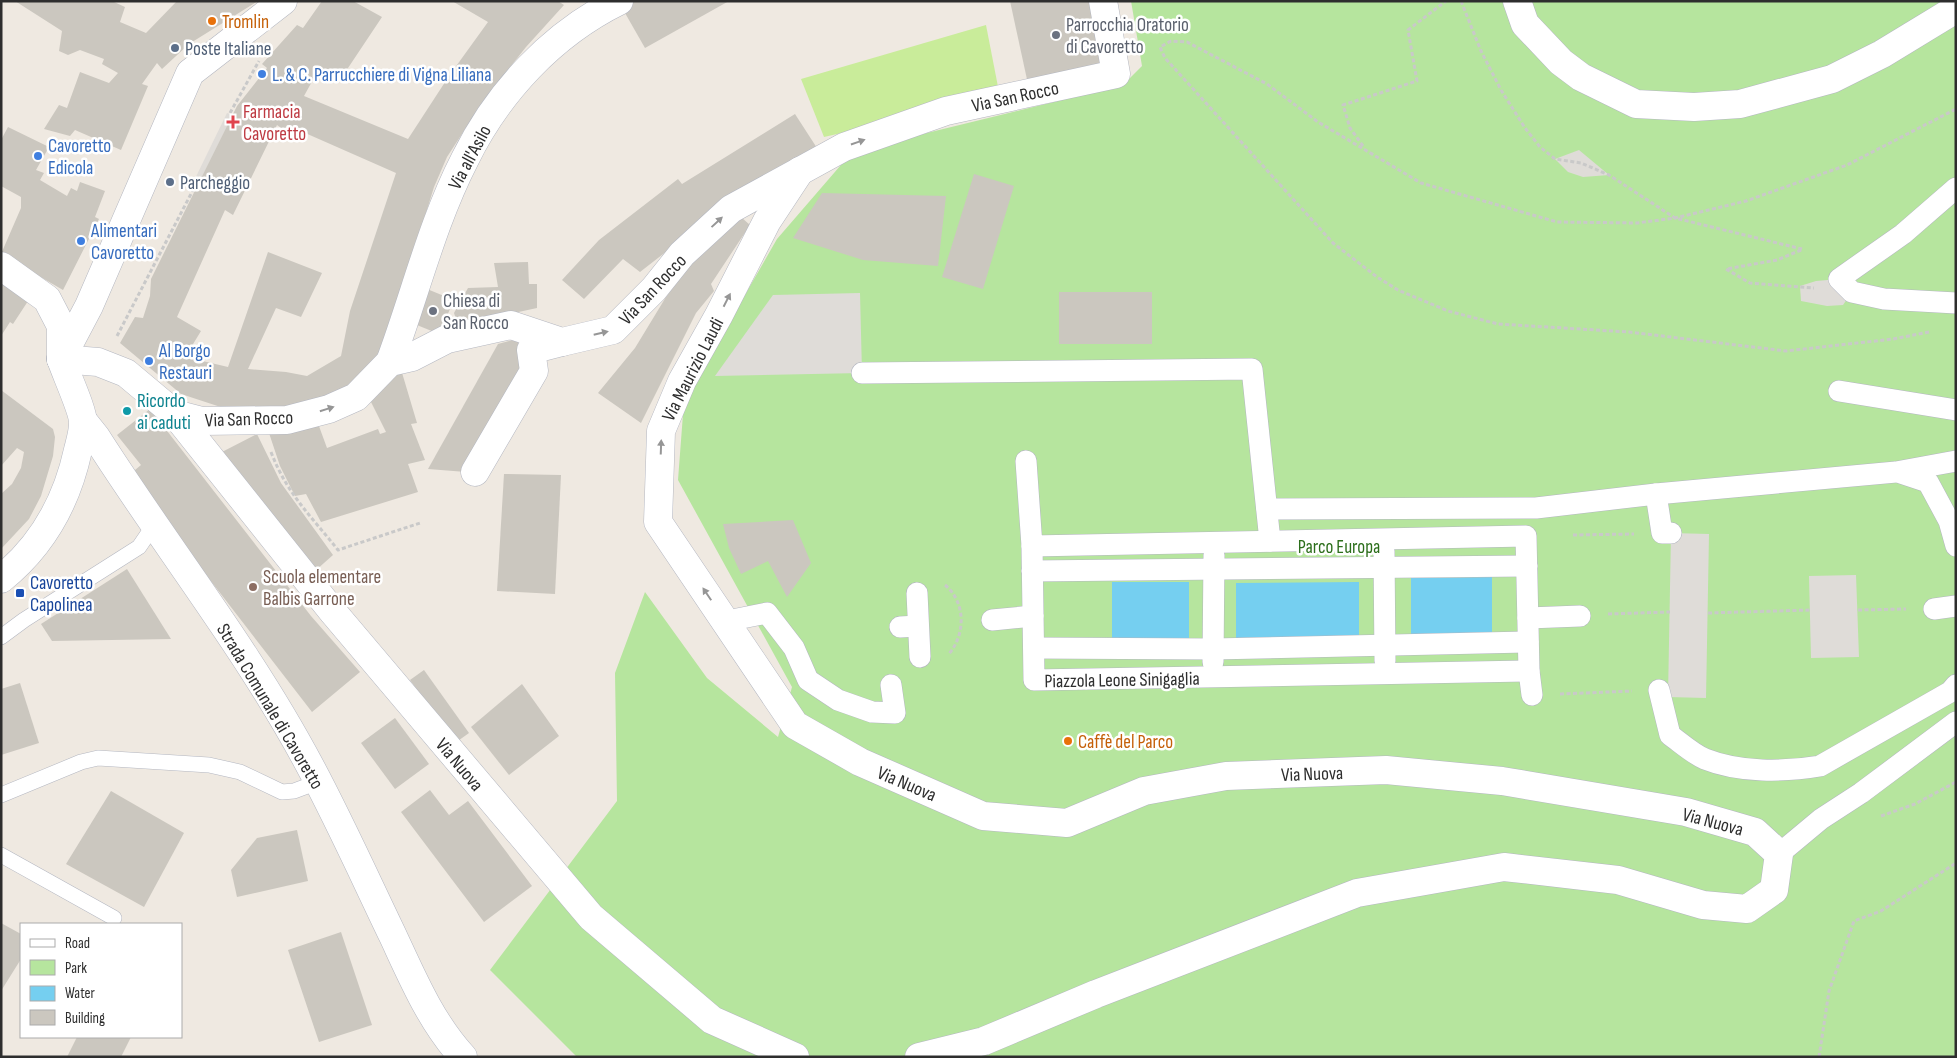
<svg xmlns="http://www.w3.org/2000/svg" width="1957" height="1058" viewBox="0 0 1957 1058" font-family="'Sofia Sans Condensed',sans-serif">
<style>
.green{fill:#b6e59e}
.pitch{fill:#c9ec9a}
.plaza{fill:#dfdcd8}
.water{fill:#75cff0}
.building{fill:#cbc7bf;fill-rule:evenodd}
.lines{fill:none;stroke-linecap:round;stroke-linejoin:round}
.service-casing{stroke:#b4b7c1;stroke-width:16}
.pedestrian-casing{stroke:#b4b7c1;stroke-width:22}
.minor-casing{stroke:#b4b7c1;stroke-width:29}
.tertiary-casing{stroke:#b4b7c1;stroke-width:29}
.path{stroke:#c9c9c9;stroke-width:3;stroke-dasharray:4 2.5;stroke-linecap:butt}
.service{stroke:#fff;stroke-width:15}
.pedestrian{stroke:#fff;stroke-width:21}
.minor{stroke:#fff;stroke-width:28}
.tertiary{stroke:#fff;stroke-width:28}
.oneway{fill:#969696}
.food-dot{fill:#e8710a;stroke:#fff;stroke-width:2}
.worship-dot{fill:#6b7280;stroke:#fff;stroke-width:2}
.service-dot{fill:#5c6f8a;stroke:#fff;stroke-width:2}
.shop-dot{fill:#3f7fe0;stroke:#fff;stroke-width:2}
.health-dot{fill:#e0444e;stroke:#fff;stroke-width:2}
.culture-dot{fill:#0f9aa8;stroke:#fff;stroke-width:2}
.education-dot{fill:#8d6e63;stroke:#fff;stroke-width:2}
.transit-dot{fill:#1a4fb4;stroke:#fff;stroke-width:2}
.labels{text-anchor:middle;stroke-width:5;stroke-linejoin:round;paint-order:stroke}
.food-label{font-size:19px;fill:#c56008;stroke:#fff;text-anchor:start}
.worship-label{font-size:19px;fill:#5b616d;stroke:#fff;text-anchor:start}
.service-label{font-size:19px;fill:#4e5e75;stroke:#fff;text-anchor:start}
.shop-label{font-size:19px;fill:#366cbe;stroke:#fff;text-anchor:start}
.street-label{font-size:19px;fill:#2e2e2e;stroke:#fff}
.health-label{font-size:19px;fill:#be3a42;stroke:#fff;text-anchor:start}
.culture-label{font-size:19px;fill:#0d838f;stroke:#fff;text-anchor:start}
.park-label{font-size:19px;fill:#2c6e1b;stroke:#fff}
.education-label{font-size:19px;fill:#785e54;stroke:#fff;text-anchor:start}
.transit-label{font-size:19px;fill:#164399;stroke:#fff;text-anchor:start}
</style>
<rect width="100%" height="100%" fill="#efe9e1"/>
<path class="green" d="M1131,1H1956V1057H577L490,970L617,801L615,673L645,592L707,678L778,737L792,687L678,480L684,401L777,239L853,151L1123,85L1142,66Z"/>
<path class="pitch" d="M986,25L1000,97L824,137L801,79Z"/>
<g class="plaza">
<path d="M227,113L233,115L195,191L190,189Z"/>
<path d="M1579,150L1609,175L1583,177L1568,172L1555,159Z"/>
<path d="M1839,279L1852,292L1843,305L1827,306L1801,301L1800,286L1816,281Z"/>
<path d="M860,293L862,373L715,376L773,295Z"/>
<path d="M1671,533L1709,534L1706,698L1668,697Z"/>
<path d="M1856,575L1859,657L1811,658L1809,576Z"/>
</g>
<g class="water">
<path d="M1492,577V636L1411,637V578Z"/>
<path d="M1112,582H1189V639L1112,640Z"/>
<path d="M1359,582V637L1236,638V583Z"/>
</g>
<g class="building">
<path d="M15,1H112L125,7L120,22L146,33L177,1H258L189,44L162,69L157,63L142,84L148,86L121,150L75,130L70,136L44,129L59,105L67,108L80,72L109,83L118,73L102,64L104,59L80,50L68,55L59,51L62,31Z"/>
<path d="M322,1H353L382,17L338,83L320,67L304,96L408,139L449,76L488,22L452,1H558L564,5L526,47L484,100L447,157L434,187L393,320L377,364L327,404L239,413L181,394L120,343L135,317L143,318L150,296L151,279L237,106L267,68L262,64L297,25L303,28ZM277,125L284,130L287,125L396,173L350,311L341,356L307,376L286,372L248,369L276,308L301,317L322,273L268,252L228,367L173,354H187L201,331L177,317L225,210L233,215Z"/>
<path d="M630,1H729L645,48L621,6Z"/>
<path d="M1010,1H1089L1103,68L1028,84Z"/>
<path d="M795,114L817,148L703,223L640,272L623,259L584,299L562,280L599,240L678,179L682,184Z"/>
<path d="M8,127L49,147L36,170L44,173L40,180L67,196L71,188L77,191L80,182L105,191L95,217L99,219L63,290L1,254L21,208V197L1,186V140Z"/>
<path d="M974,174L1014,186L983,289L942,277Z"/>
<path d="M822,193L946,196L938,266L863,260L793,238Z"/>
<path d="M734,211L750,225L711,284L714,291L696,313L641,423L598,393L635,348L666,297L687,269Z"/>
<path d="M528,262L529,284H537V308L458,325L454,313L468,288L498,287L494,263Z"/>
<path d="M1,281L30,298L13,324L10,322L1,336Z"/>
<path d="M427,289L454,300L439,334L412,323Z"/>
<rect x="1059" y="292" width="93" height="52"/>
<path d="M517,339L527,370L466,472L428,469L498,344Z"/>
<path d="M400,366L417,423L411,424L425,460L408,464L418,492L321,522L306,494L295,496L280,466L269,433L316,418L327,448L378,429L380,434L386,432L367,394Z"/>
<path d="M1,390L53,429L55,437L53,456L41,496L29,519L1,549V494L12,484L21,468L24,452L17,448L1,466Z"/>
<path d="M150,409L311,616L360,672L312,712L129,475L141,465L117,435Z"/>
<path d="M257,434L281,483L333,555L315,571L220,453Z"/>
<path d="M504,474L561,475L555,594L497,591Z"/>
<path d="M793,520L811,563L787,597L768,561L741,574L729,548L723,524Z"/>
<path d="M127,569L171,639L52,641L41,624Z"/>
<path d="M424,670L469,733L455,743L410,680Z"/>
<path d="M20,683L39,743L1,755V689Z"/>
<path d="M522,684L559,736L509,775L471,727Z"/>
<path d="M395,718L429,764L395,789L361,743Z"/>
<path d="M430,790L449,815L468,801L532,886L484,922L401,812Z"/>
<path d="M111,791L184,833L144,907L66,864Z"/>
<path d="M297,830L308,881L237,897L231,870L257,838Z"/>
<path d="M1,923L21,934V959L1,991Z"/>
<path d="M341,932L372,1025L319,1042L288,950Z"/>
<path d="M77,1037H131L121,1057H67Z"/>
</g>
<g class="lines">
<g class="service-casing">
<g id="service">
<path d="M1,637L24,620L139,547L154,525"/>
<path d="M1,795L81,762L98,758L209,765L240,772L282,792L294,791L318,782"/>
<path d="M1,855L114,918"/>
</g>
</g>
<g class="pedestrian-casing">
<g id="pedestrian">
<path d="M1956,188L1903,234L1839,279L1852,292L1884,299L1956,303"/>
<path d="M862,373L1252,369L1270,541"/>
<path d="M1839,391L1956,410"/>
<path d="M1026,461L1032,546L1526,536L1529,671L1532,695"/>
<path d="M1901,473L1928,482L1949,521L1956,546"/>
<path d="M1656,494L1662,533H1671"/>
<path d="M1267,509L1536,508L1656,494L1896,472L1956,461"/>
<path d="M1032,546L1034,680L1529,671"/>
<path d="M1384,551L1385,661"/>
<path d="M1032,571L1527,566"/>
<path d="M917,593L920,657"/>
<path d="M1934,609L1956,606"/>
<path d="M1528,618L1580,616"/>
<path d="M737,619L767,613L794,648L808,680L838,700L872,712L895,713L891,685"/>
<path d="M992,620L1033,616"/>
<path d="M900,627L918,626"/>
<path d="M1034,648L1213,649L1528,642"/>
<path d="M1213,662L1214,555"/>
<path d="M1659,690L1670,735C1681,743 1693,754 1705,759C1740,773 1784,772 1820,766L1950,692L1956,685"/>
<path d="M1779,854L1821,819L1861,793L1956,722"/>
</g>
</g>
<g class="minor-casing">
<g id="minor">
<path d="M1517,1L1525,24L1561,62L1581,77L1636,104L1694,107L1740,104L1832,79L1882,54L1956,9"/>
<path d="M800,171L767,221L719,315L682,381L661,431L658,522L795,725L860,762L983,816L1067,823L1144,791L1226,776L1386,770L1502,781L1686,812L1755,832L1779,854L1774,890L1747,909L1703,905L1618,880L1504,867L1357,893L1096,994L984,1041L919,1057"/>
<path d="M1,266L47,299L61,326V357"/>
<path d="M61,359L98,362L126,373L175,414L202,421L287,420L329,409L356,397L390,362L412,357L447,339L511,325L562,342L613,330L654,289L682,254L731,209L844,147L946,111L1116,74L1103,1"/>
<path d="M61,359L89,306L190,73L283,1"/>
<path d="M390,362C415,295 432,223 465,159C498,92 552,34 619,1"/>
<path d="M175,414L333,612L591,917L712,1020L795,1057"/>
<path d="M84,422L96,437C166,547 249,651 310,766C340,822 366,880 393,936C413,979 431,1022 463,1057"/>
<path d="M475,472L534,371L531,350L562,342"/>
</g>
</g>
<g class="tertiary-casing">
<path id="tertiary" d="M1,579C42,546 67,501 78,450C80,442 83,432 83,424C84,412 65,372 61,359"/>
</g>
<g class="path">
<path d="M1461,1L1481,51L1501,90L1525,128L1540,147L1555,159L1581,163L1609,175L1675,218L1802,249"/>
<path d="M230,113L259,61"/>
<path d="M1363,146L1350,128L1343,105L1417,81L1408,30L1446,1"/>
<path d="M1801,250L1777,260L1726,269L1750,283L1814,288"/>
<path d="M1929,332L1893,339L1786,351L1629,332L1498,324L1448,311L1398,290L1377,277L1333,243L1165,58L1160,47L1171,41L1187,42L1267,84L1318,122L1421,183L1557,222L1637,223L1675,218L1746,201L1847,165L1956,109"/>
<path d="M117,336L193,190"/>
<path d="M271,452C287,494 311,516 338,550L420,523"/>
<path d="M1573,535L1634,534"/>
<path d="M945,585C966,602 966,635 948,655"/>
<path d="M1858,610L1906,609"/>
<path d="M1708,613L1810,610"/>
<path d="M1608,614L1670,612"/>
<path d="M1560,694L1632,691"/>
<path d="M1881,816L1915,804L1956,782"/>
<path d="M1819,1057L1829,991L1854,921L1881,911L1956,863"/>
</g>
<use href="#service" class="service"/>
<use href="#pedestrian" class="pedestrian"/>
<use href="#minor" class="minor"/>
<use href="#tertiary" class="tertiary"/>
</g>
<defs><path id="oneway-solid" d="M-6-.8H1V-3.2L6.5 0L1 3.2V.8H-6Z" transform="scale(1.25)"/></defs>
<g class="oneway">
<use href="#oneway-solid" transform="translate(858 142) rotate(-19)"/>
<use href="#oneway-solid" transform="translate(717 222) rotate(-43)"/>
<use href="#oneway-solid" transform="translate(727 300) rotate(-63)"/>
<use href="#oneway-solid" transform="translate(601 333) rotate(-13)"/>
<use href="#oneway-solid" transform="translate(327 409) rotate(-18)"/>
<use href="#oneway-solid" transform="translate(661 447) rotate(-88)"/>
<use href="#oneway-solid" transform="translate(707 594) rotate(-124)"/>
</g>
<g class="food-dot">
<circle cx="212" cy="21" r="5"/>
<circle cx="1068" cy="741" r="5"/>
</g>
<g class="worship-dot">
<circle cx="1056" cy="35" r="5"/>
<circle cx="433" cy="311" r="5"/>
</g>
<g class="service-dot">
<circle cx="175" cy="48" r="5"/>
<circle cx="170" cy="182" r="5"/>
</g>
<g class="shop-dot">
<circle cx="262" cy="74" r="5"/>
<circle cx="38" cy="156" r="5"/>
<circle cx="81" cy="241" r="5"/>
<circle cx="149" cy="361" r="5"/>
</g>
<path class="health-dot" d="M230.5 114.5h5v5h5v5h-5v5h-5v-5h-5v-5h5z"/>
<circle class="culture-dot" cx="127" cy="411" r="5"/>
<circle class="education-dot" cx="253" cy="587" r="5"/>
<rect class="transit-dot" x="15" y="588" width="10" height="10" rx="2.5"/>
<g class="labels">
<g class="food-label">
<text x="222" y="28">Tromlin</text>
<text x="1078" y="748">Caffè del Parco</text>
</g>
<g class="worship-label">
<text x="1066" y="31">Parrocchia Oratorio<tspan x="1066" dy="22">di Cavoretto</tspan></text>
<text x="443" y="307">Chiesa di<tspan x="443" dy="22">San Rocco</tspan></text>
</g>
<g class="service-label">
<text x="185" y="55">Poste Italiane</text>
<text x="180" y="189">Parcheggio</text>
</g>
<g class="shop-label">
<text x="272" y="81">L. &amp; C. Parrucchiere di Vigna Liliana</text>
<text x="48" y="152">Cavoretto<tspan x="48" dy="22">Edicola</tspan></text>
<text x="91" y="237">Alimentari<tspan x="91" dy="22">Cavoretto</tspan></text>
<text x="159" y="357">Al Borgo<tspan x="159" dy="22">Restauri</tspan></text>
</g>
<g class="street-label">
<text transform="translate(1015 96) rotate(-12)" y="7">Via San Rocco</text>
<text transform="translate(469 157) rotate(-62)" y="7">Via all'Asilo</text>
<text transform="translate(652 289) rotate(-47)" y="7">Via San Rocco</text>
<text transform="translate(692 369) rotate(-63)" y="7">Via Maurizio Laudi</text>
<text transform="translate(249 418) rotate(-2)" y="7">Via San Rocco</text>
<text transform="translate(1122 679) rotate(-1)" y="7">Piazzola Leone Sinigaglia</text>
<text transform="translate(271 706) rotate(59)" y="7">Strada Comunale di Cavoretto</text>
<text transform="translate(460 764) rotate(50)" y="7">Via Nuova</text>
<text transform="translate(1312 773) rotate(-2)" y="7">Via Nuova</text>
<text transform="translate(907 783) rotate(23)" y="7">Via Nuova</text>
<text transform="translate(1713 821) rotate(15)" y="7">Via Nuova</text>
</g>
<g class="health-label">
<text x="243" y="118">Farmacia<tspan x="243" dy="22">Cavoretto</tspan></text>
</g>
<g class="culture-label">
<text x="137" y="407">Ricordo<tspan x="137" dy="22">ai caduti</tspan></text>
</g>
<g class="park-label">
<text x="1339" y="553">Parco Europa</text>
</g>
<g class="education-label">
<text x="263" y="583">Scuola elementare<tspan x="263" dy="22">Balbis Garrone</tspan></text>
</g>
<g class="transit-label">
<text x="30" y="589">Cavoretto<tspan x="30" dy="22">Capolinea</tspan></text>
</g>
</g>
<rect width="1957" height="1058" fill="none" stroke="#2e2e2e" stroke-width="5"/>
<rect x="20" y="923" width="162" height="115" fill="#ffffff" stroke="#ababab"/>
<rect x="30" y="939" width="25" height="8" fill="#ffffff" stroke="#ababab"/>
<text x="65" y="948" font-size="15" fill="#2e2e2e">Road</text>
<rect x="30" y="960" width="25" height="15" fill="#b6e59e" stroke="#ababab"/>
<text x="65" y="973" font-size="15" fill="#2e2e2e">Park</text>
<rect x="30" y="986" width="25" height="15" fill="#75cff0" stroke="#ababab"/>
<text x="65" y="998" font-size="15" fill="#2e2e2e">Water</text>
<rect x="30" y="1010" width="25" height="15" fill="#cbc7bf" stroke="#ababab"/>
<text x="65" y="1023" font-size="15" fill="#2e2e2e">Building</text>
</svg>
